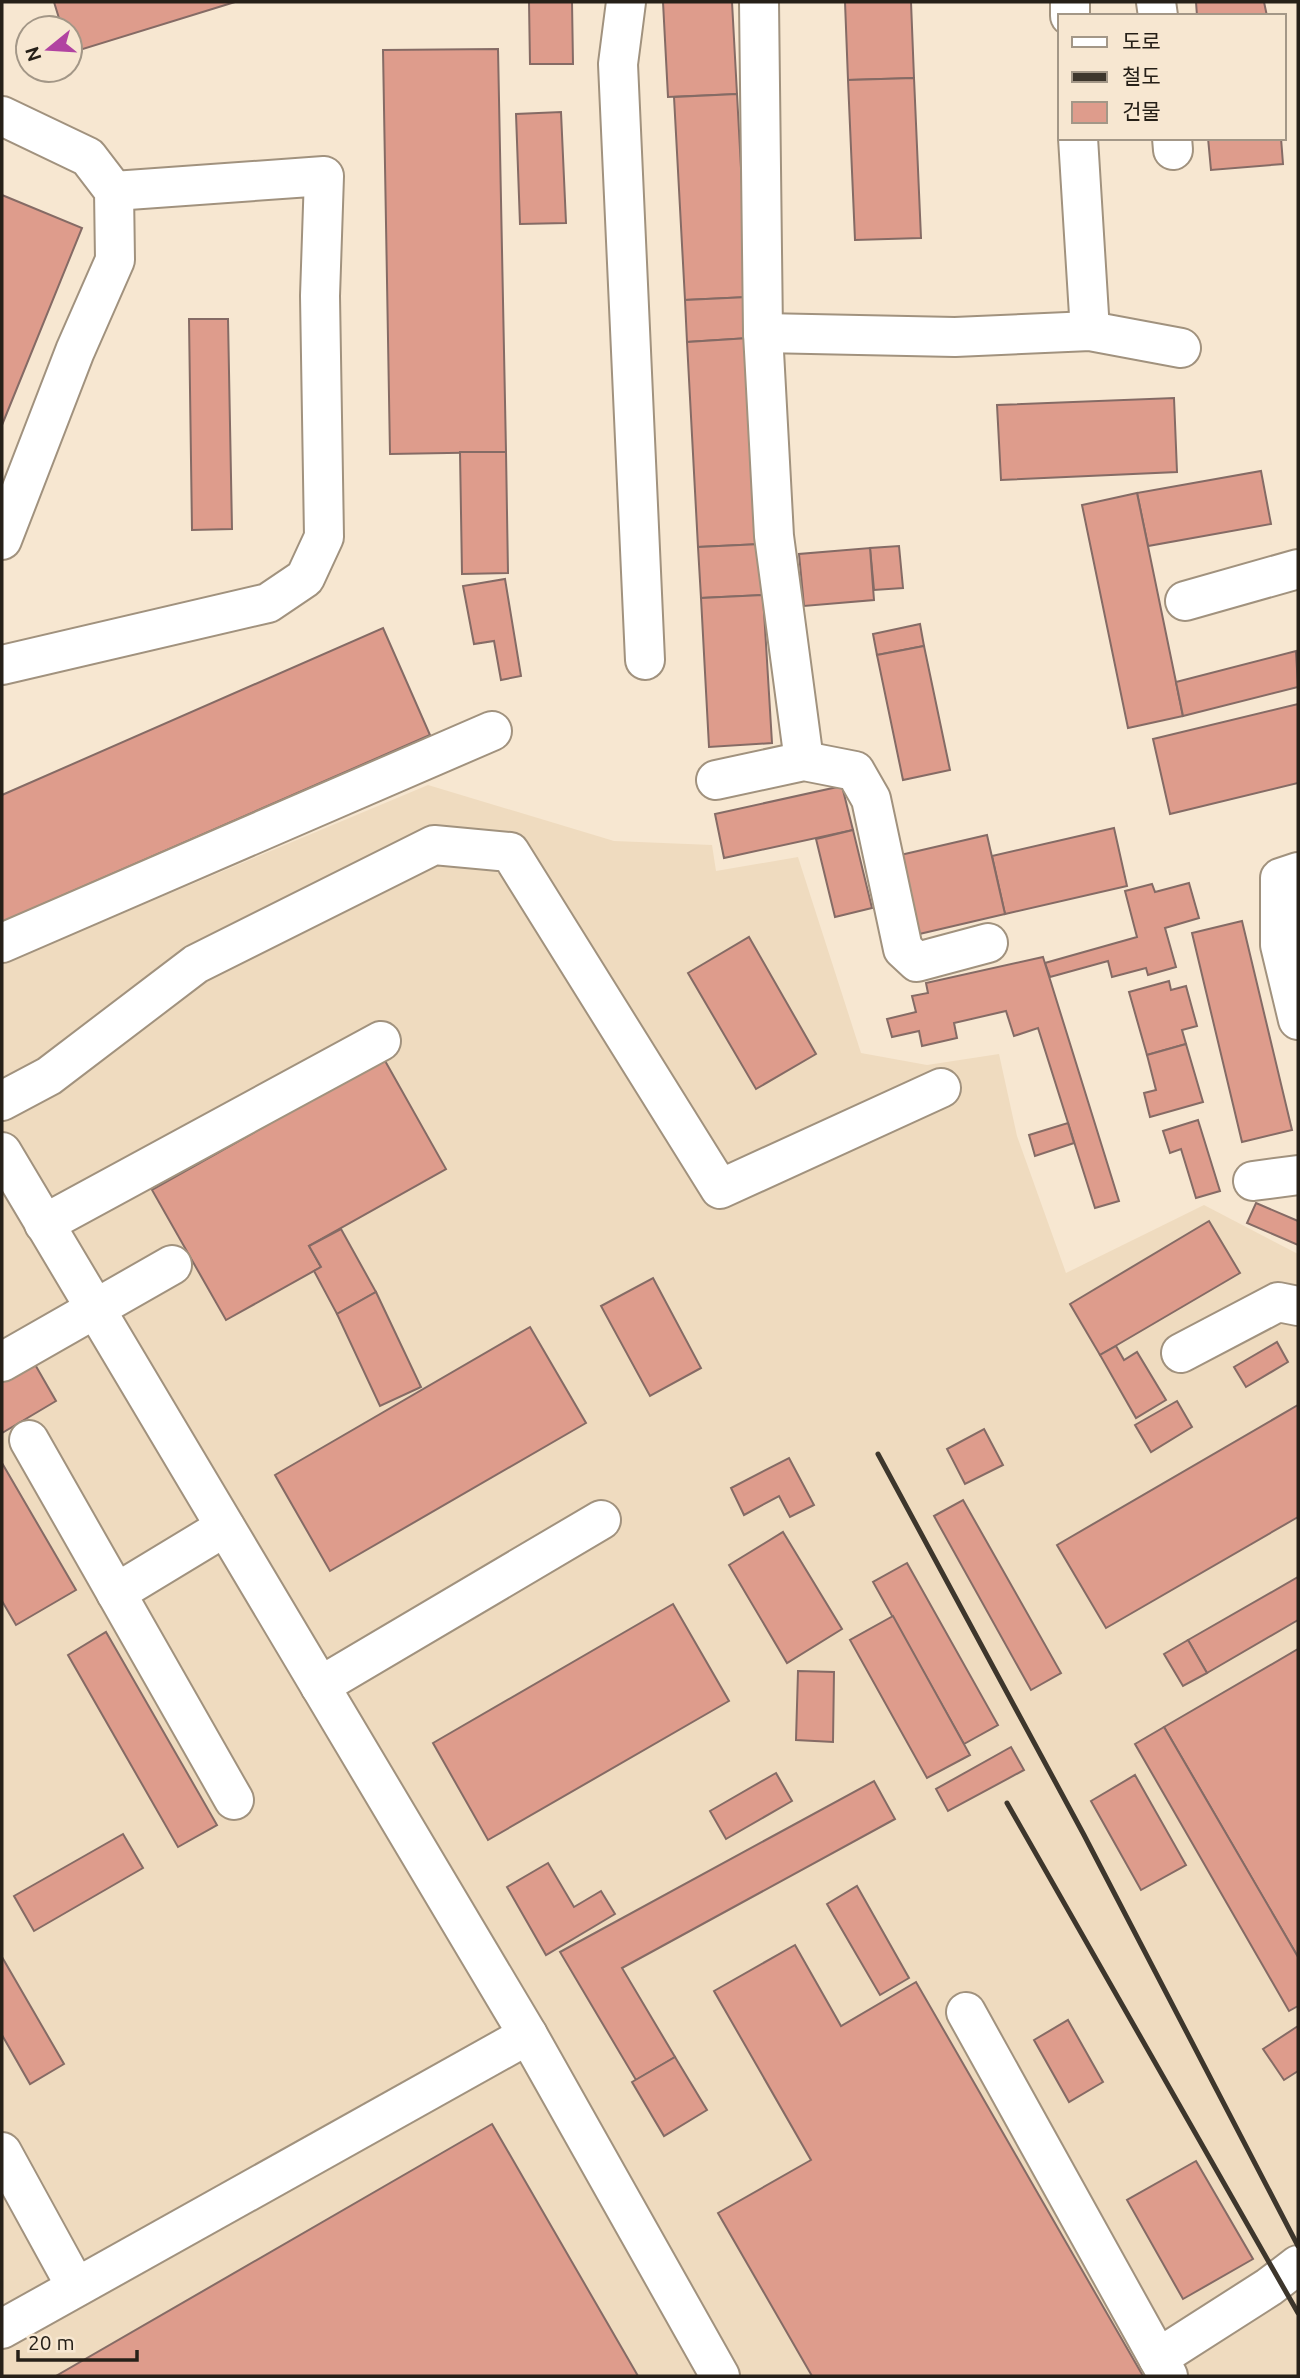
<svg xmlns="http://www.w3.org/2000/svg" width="1300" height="2378" viewBox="0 0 1300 2378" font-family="Ubuntu,'Noto Sans KR',sans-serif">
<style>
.built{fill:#efdbbf}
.building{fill:#de9c8c;stroke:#856b65;stroke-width:2}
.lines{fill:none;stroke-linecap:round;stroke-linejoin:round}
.minor-casing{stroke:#a1927e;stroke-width:42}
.minor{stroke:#fff;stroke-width:38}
.rail{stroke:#3d362c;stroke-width:5}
</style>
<rect width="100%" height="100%" fill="#f7e7d1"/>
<path class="built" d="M428,785L614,841L712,845L716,871L798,857L861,1053L927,1065L999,1054L1017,1136L1066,1273L1204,1205L1298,1254V2376H2V964Z"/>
<g class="building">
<path d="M54,2H235L70,53V28H62Z"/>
<path d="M529,2H572L573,64H530Z"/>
<path d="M663,2H732L737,94L668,97Z"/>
<path d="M845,2H911L914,78L848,80Z"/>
<path d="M1196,2H1264L1267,16H1197Z"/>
<path d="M498,49L506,452L390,454L383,50Z"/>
<path d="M914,78L921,238L855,240L848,80Z"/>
<path d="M737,94L748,297L685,300L674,97Z"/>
<path d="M561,112L566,223L520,224L516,114Z"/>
<path d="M1208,138H1281L1283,164L1211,170Z"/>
<path d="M2,195L82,228L2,425Z"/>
<path d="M748,297L749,338L687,342L685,300Z"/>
<path d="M189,319H228L232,529L192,530Z"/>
<path d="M749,338L761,544L698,547L687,342Z"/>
<path d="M1174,398L1177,472L1001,480L997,405Z"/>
<path d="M460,452H506L508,573L462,574Z"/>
<path d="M1261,471L1271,524L1148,546L1137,493Z"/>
<path d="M1137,493L1183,716L1128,728L1082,505Z"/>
<path d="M761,544L763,595L701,598L698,547Z"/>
<path d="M899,546L903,588L874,590L870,548Z"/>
<path d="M870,548L874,600L804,606L799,554Z"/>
<path d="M505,579L521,676L501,680L494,641L474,644L463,586Z"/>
<path d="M763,595L772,743L709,747L701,598Z"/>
<path d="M920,624L924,646L877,655L873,634Z"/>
<path d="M383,628L430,735L2,922V795Z"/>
<path d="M924,646L950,770L903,780L877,655Z"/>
<path d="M1296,651L1298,687L1183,716L1176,682Z"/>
<path d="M1298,704V783L1170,814L1153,739Z"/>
<path d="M842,786L853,830L724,858L715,814Z"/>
<path d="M1114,828L1127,886L1005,914L992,856Z"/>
<path d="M853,830L872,908L835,917L816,839Z"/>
<path d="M987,835L1005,914L915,935L896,856Z"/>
<path d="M1189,883L1199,918L1165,928L1176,967L1148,975L1146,968L1112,977L1108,961L1050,977L1045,963L1137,937L1125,891L1152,884L1155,892Z"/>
<path d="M1242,921L1292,1130L1242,1142L1192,933Z"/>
<path d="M749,937L816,1054L756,1089L688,973Z"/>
<path d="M1043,957L1119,1201L1095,1208L1038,1028L1014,1036L1006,1011L954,1023L957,1038L922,1046L919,1031L892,1037L887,1019L916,1012L912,996L928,993L926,983Z"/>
<path d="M1169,981L1171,990L1186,986L1197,1026L1182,1030L1186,1044L1147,1055L1129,992Z"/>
<path d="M1186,1044L1203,1102L1150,1117L1144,1093L1156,1090L1147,1055Z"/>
<path d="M384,1059L446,1169L309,1246L321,1267L226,1320L152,1190Z"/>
<path d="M1198,1120L1220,1191L1196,1198L1181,1149L1170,1153L1163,1131Z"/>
<path d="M1068,1123L1074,1143L1035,1156L1029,1135Z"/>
<path d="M1256,1203L1298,1221V1245L1247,1223Z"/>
<path d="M1209,1221L1240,1273L1100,1355L1070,1304Z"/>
<path d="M341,1229L376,1292L337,1314L314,1271L321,1267L309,1246Z"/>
<path d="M653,1278L701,1368L650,1396L601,1306Z"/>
<path d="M376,1292L421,1387L380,1406L337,1314Z"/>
<path d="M530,1327L586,1423L330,1571L275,1475Z"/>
<path d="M1277,1342L1288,1362L1246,1387L1234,1367Z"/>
<path d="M1116,1346L1124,1360L1137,1352L1166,1400L1136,1418L1100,1355Z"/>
<path d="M33,1361L56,1401L2,1433V1379Z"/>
<path d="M1177,1401L1192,1427L1151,1452L1135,1425Z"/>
<path d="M1298,1405V1517L1106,1628L1057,1545Z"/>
<path d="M984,1429L1003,1465L965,1484L947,1449Z"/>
<path d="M789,1458L814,1505L790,1517L779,1496L744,1515L731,1488Z"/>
<path d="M2,1463L76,1590L16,1625L2,1601Z"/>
<path d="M963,1500L1061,1673L1031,1690L934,1516Z"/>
<path d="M783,1532L842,1629L787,1663L729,1565Z"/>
<path d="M907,1563L998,1725L964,1744L873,1582Z"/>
<path d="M1298,1577V1620L1207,1673L1188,1640Z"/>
<path d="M673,1604L729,1701L488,1840L433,1743Z"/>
<path d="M893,1616L970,1755L927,1778L850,1640Z"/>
<path d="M106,1632L217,1825L178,1847L68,1655Z"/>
<path d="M1188,1640L1207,1673L1183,1686L1164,1654Z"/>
<path d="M1298,1649V1957L1164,1727Z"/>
<path d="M798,1671L834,1672L833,1742L796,1740Z"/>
<path d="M1164,1727L1298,1957V2006L1289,2011L1135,1744Z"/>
<path d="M1011,1747L1024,1770L948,1811L936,1789Z"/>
<path d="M776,1773L792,1801L726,1839L710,1811Z"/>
<path d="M1135,1775L1186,1865L1141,1890L1091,1801Z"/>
<path d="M874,1781L895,1819L622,1968L675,2057L636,2080L560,1952Z"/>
<path d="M123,1834L143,1868L34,1931L14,1896Z"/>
<path d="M548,1863L574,1907L601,1891L615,1914L546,1955L507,1887Z"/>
<path d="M857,1886L909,1978L880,1995L827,1904Z"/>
<path d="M795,1945L841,2026L916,1982L1143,2376H812L718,2213L811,2160L714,1991Z"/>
<path d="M2,1957L64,2064L30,2084L2,2035Z"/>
<path d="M1068,2020L1103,2082L1069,2102L1034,2040Z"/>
<path d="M1298,2026V2071L1284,2080L1263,2049Z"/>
<path d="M675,2057L707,2110L664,2136L632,2082Z"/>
<path d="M492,2124L638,2376H56Z"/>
<path d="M1196,2161L1253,2259L1183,2299L1127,2200Z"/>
</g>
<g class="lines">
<g class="minor-casing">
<g id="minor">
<path d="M626,2L618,64L645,660"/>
<path d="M759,2L763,333L774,536L804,761"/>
<path d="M1070,2V16"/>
<path d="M1156,2L1158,16"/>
<path d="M2,116L88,157L114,191L115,260L75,351L2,540"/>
<path d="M1078,138L1090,331"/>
<path d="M1172,138L1173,150"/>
<path d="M763,333L955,337L1090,331L1181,348"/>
<path d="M1185,601L1298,569"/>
<path d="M2,665L268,603L305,578L324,537L320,296L324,176L114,191"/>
<path d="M716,780L804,761L855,771L871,799L903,949L917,962L988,943"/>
<path d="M1298,872L1280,878V945L1298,1020"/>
<path d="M2,943L492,731"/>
<path d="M2,1101L49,1076L196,964L434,845L510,852L720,1189L941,1088"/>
<path d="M2,1152L528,2035L720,2376"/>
<path d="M1253,1181L1298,1175"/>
<path d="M44,1224L381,1041"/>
<path d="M1181,1353L1278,1302L1298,1306"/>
<path d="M2,1362L172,1265"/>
<path d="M29,1440L234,1800"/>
<path d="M116,1593L225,1527"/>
<path d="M320,1686L601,1520"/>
<path d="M966,2012L1168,2376"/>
<path d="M2,2152L76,2287"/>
<path d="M2,2329L528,2035"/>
<path d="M1158,2358L1269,2287L1298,2265"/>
</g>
</g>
<use href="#minor" class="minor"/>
<g class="rail">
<path d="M878,1454L1084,1835L1298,2246"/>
<path d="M1007,1803L1298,2313"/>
</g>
</g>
<rect width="1300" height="2378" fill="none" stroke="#262018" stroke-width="7"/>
<rect x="1058" y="14" width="228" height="126" fill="#f7e7d1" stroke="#a39787" stroke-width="2"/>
<rect x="1072" y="37" width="35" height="10" fill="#ffffff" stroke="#a39787" stroke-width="2"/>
<text x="1122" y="49" font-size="21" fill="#262018">도로</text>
<rect x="1072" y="72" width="35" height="10" fill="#3d362c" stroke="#a39787" stroke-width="2"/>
<text x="1122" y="84" font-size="21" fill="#262018">철도</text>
<rect x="1072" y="102" width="35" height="21" fill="#de9c8c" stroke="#a39787" stroke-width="2"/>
<text x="1122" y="119" font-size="21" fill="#262018">건물</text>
<g transform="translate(49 49) rotate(252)"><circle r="33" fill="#f7e7d1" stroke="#a39787" stroke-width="2"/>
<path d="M0-5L12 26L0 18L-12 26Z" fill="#b143a1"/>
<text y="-10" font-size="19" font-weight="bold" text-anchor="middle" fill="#262018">N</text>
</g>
<path d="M18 2350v10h119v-10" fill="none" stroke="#262018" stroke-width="3.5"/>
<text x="28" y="2350" font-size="21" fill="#262018" stroke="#f7e7d1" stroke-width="5" paint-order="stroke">20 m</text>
</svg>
